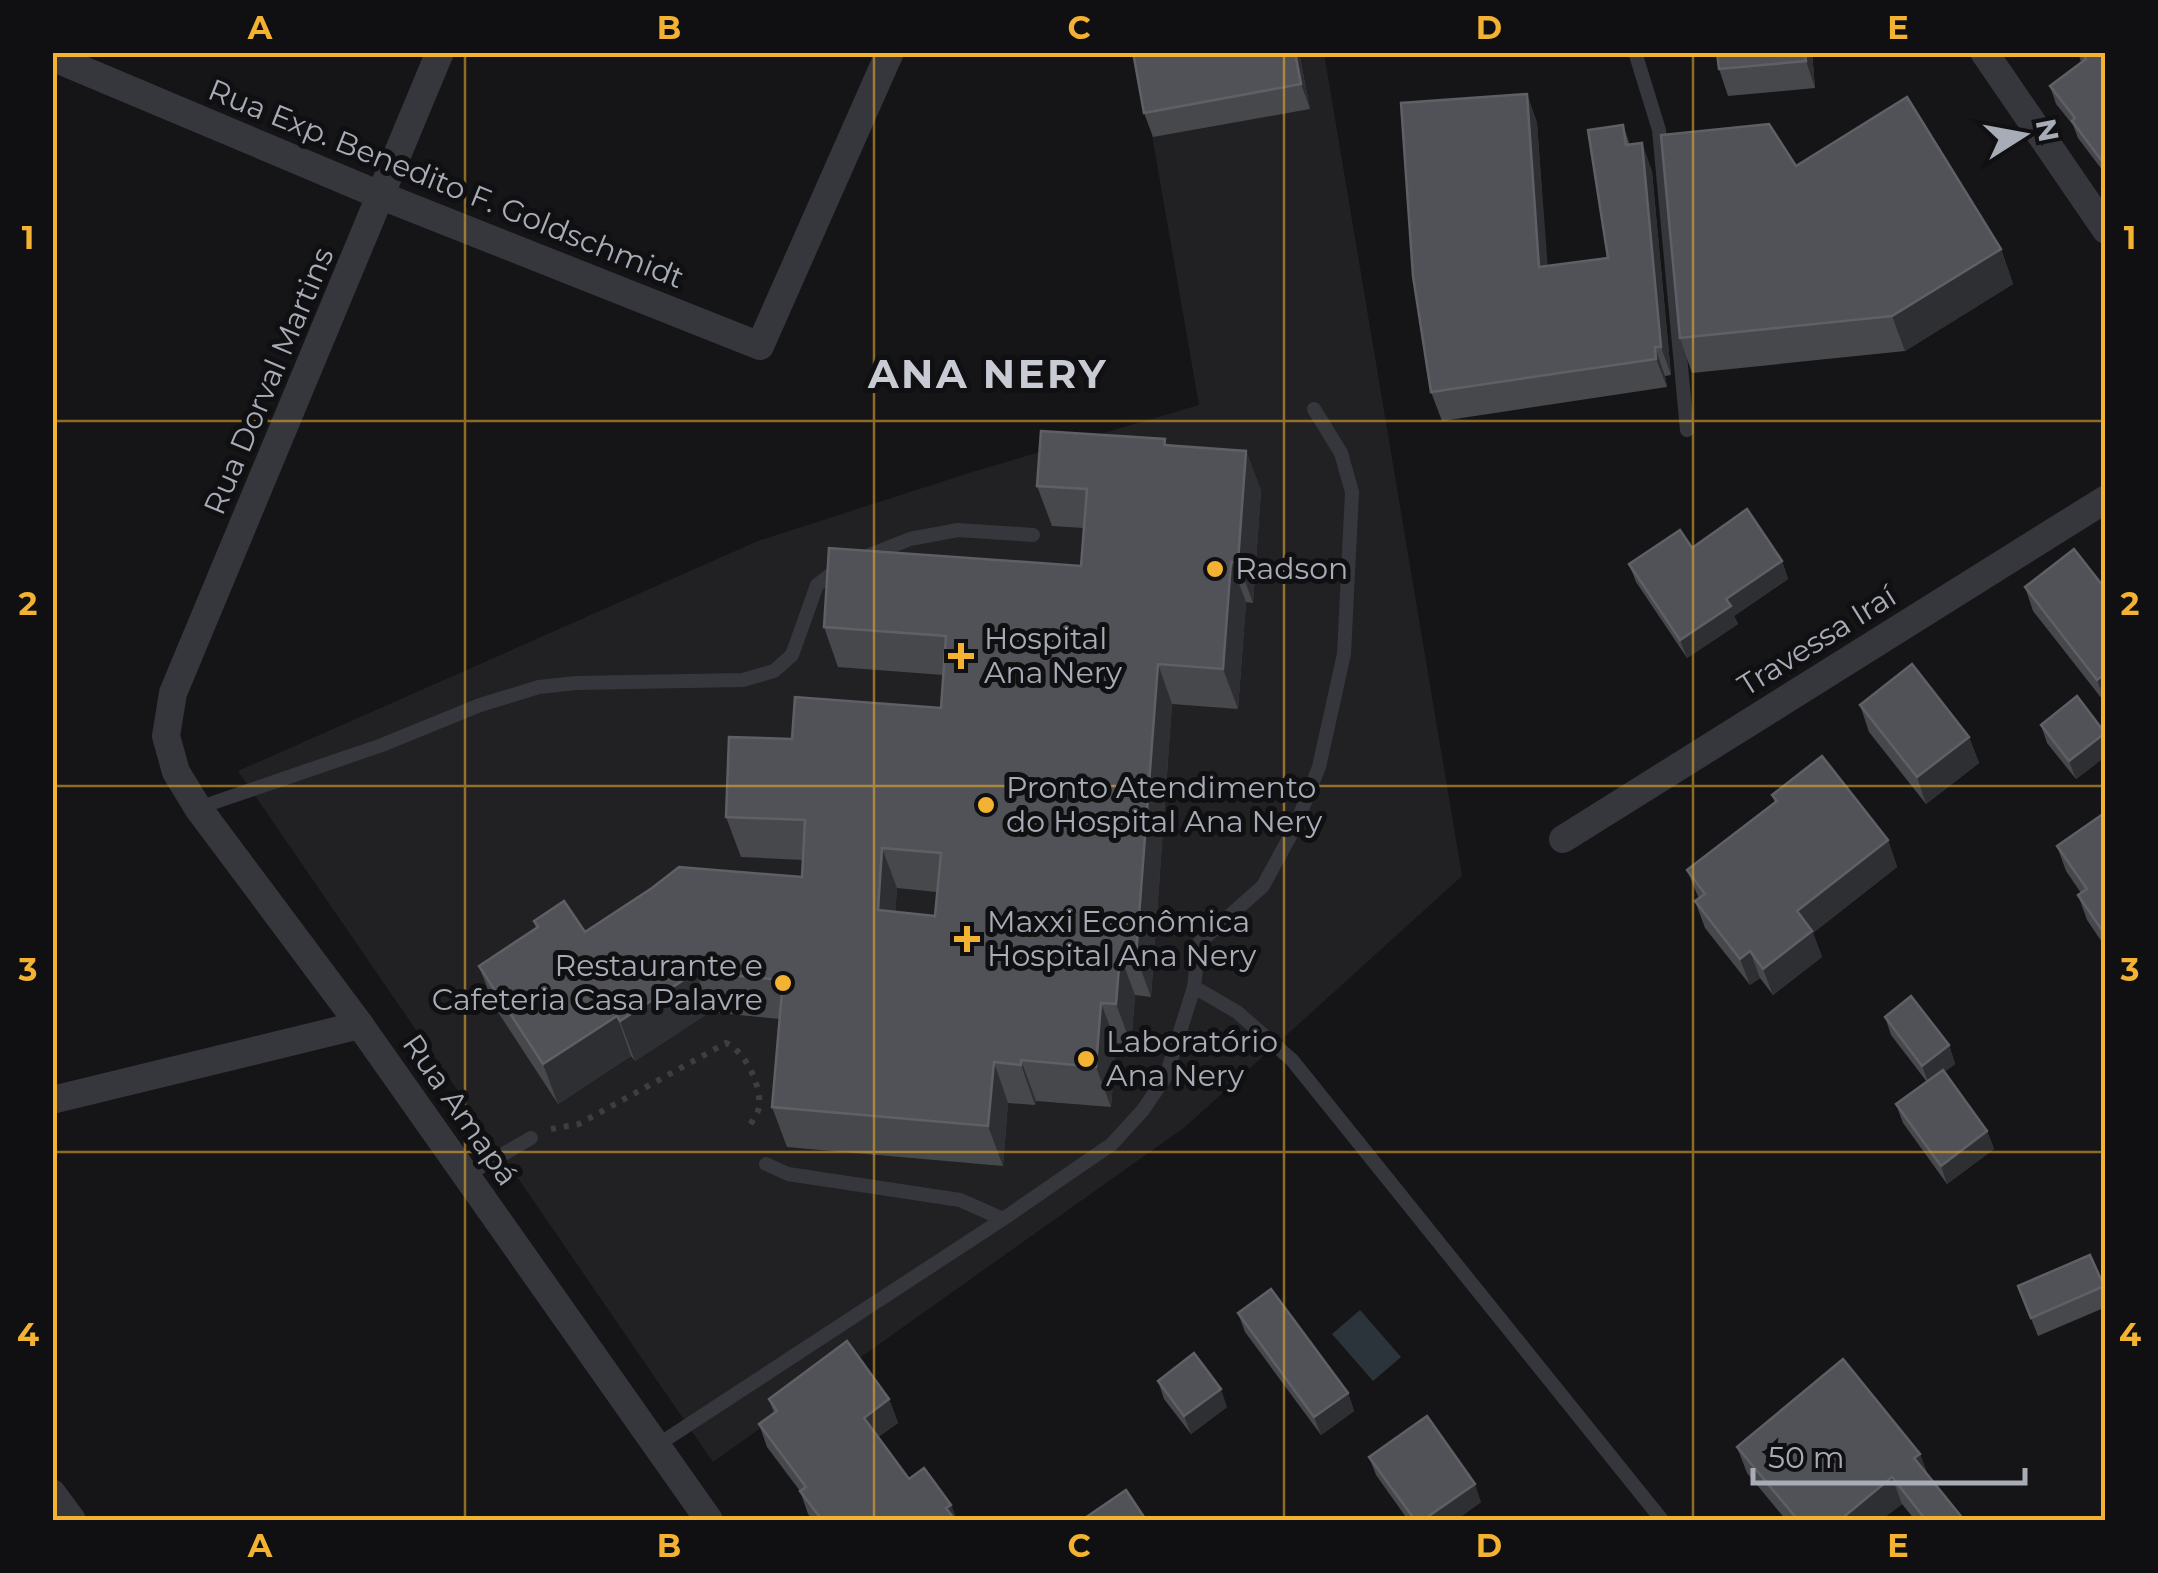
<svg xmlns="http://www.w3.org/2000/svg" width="2158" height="1573" viewBox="0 0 2158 1573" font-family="Montserrat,sans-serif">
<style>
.built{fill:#212124}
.water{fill:#2b343b}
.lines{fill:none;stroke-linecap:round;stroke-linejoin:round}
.path{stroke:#3c3e43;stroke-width:6;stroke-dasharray:5 8;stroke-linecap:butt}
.service{stroke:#36373c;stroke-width:14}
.minor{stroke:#36373c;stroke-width:28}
.wall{fill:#46484c;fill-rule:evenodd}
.shaded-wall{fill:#2e2f32}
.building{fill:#515258;stroke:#5e6066;stroke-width:2.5;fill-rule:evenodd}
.grid{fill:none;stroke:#f3b231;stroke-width:2.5;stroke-opacity:0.55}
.poi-dot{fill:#f3b231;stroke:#101012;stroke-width:4}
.labels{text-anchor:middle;stroke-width:10;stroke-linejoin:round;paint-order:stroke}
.street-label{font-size:30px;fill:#a7acb7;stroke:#101012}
.poi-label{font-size:30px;fill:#a7acb7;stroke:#101012;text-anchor:start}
.district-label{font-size:40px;font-weight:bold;letter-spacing:2.5px;fill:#c8cbd3;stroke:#101012}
.neatline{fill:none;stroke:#f3b231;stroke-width:4}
.grid-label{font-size:32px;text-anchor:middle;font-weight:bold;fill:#f3b231}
</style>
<rect width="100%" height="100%" fill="#151517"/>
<path class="built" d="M1152,52L1324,53L1462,876L1185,1127L713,1462L238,771L758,541L972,472L1199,405L1138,55Z"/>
<path class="water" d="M1360,1310L1401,1357L1373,1381L1332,1334Z"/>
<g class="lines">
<path class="path" d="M551,1129L579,1124L726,1043C745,1051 762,1086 759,1108C757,1115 751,1123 747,1130"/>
<g class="service">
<path d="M1635,52L1659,130L1687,430"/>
<path d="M862,558L910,539L958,530L1033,535"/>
<path d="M198,808L382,745L480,705L539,687L576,683L743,680L774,671L792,655L817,585L838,569"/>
<path d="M1194,987L1237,1012L1292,1060L1662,1520"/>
<path d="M766,1164L788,1174L960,1200L1003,1219"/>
<path d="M467,1175L531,1138"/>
<path d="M656,1446L1003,1219L1112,1144L1143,1110L1166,1076L1194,987L1199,943L1263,886L1295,827L1319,767L1344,654L1352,492L1341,453L1314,409"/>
</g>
<g class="minor">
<path d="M440,52L173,693L166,736L176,772L198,808L360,1025L709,1520"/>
<path d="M1984,52L2106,230"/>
<path d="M52,57L382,196L760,346L890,52"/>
<path d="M1563,839L2106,499"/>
<path d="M52,1100L360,1025"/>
<path d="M52,1493L72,1520"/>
</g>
</g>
<g class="wall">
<path d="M1299,52L1310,109L1153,137L1144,113Z"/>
<path d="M1717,52H1812L1815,88L1728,96L1719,69Z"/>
<path d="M2078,52H2106V175L2078,138L2073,125L2056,104L2050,86L2081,62Z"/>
<path d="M1527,94L1537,123L1547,266L1608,258L1623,125L1630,145L1642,143L1652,172L1671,375L1665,376L1667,387L1442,421L1431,392Z"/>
<path d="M1796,166L2001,249L2013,284L1905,351L1692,373L1680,338Z"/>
<path d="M1165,439L1167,445L1246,451L1261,491L1253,603L1246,602L1238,709L1172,704L1151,997L1135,995L1131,1044L1116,1043L1111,1107L1036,1101L1035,1105L1008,1103L1003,1166L787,1147L772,1107L780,1019L710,1012L635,1061L631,1056L558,1104L494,1006L479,966L536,928L534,921L585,932L802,877L803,860L741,857L726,817L792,739L941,708L943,675L838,667L824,627L1081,566L1084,528L1052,526L1037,486ZM897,888L937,892L935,916L895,912Z"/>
<path d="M1692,548L1782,561L1788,579L1734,616L1738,624L1687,658L1636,582L1629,564Z"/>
<path d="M2025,587L2106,590V704L2033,611Z"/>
<path d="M1860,705L1969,737L1979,763L1926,804L1869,732Z"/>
<path d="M2041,725L2105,733L2106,756L2076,779L2047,743Z"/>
<path d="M1772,795L1888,840L1897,867L1813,933L1822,957L1773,995L1760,978L1750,985L1705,928L1695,901L1699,899L1687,870L1775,803Z"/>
<path d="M2106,812V948L2087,920L2078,895L2081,893L2066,871L2057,846Z"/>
<path d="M1885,1017L1949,1045L1955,1064L1944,1072L1987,1131L1994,1149L1947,1184L1903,1123L1896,1104L1927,1082L1891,1035Z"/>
<path d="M2090,1255L2106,1291V1307L2038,1336L2018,1286Z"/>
<path d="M1238,1313L1348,1393L1354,1411L1321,1435L1245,1332Z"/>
<path d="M1158,1381L1227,1407L1191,1434L1164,1399Z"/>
<path d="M769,1399H889L898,1423L878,1437L909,1479L951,1505L957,1520H813L808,1514L800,1491L767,1447L759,1424L774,1413Z"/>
<path d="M1737,1447L1920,1454L1928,1476L1964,1520H1915L1902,1504L1881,1520H1786L1747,1473Z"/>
<path d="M1369,1457L1481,1502L1456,1520H1408L1376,1475Z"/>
</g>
<g class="shaded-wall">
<path d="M1295,52H1299L1310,109L1301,84Z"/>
<path d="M1805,52H1812L1815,88L1806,61Z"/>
<path d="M1527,94L1537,123L1550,296L1539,267Z"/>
<path d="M1642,143L1652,172L1671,375L1661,347Z"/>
<path d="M2001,249L2013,284L1905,351L1892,316Z"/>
<path d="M1655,347L1665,376L1667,387L1656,359Z"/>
<path d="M1246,451L1261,491L1253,603L1238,562Z"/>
<path d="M1782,561L1788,579L1734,616L1738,624L1687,658L1680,640L1726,599Z"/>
<path d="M1231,562L1246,602L1238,709L1223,669Z"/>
<path d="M1158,664L1172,704L1151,997L1136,956Z"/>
<path d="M2106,673V704L2097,680Z"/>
<path d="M2105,733L2106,756L2076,779L2069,761Z"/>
<path d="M1969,737L1979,763L1926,804L1917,777Z"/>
<path d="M1888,840L1897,867L1813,933L1822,957L1773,995L1763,969L1797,911Z"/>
<path d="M882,848L897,888L893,950L878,910Z"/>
<path d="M1750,951L1760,978L1750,985L1740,959Z"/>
<path d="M1120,955L1135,995L1131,1044L1116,1004Z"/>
<path d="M696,972L710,1012L635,1061L620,1021Z"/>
<path d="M1101,1003L1116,1043L1111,1107L1096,1067Z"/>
<path d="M617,1016L631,1056L558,1104L543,1064Z"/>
<path d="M1949,1045L1955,1064L1929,1084L1922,1066Z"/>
<path d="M1021,1060L1036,1101L1035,1105L1021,1065Z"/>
<path d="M994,1062L1008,1103L1003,1166L988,1126Z"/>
<path d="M1987,1131L1994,1149L1947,1184L1941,1166Z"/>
<path d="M1221,1389L1227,1407L1191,1434L1184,1416Z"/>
<path d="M1348,1393L1354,1411L1321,1435L1314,1417Z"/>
<path d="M889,1399L898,1423L872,1441L864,1418Z"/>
<path d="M1920,1454L1930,1480L1914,1458Z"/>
<path d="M1892,1477L1902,1504L1881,1520H1840Z"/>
<path d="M1475,1484L1481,1502L1456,1520H1423Z"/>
<path d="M951,1505L957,1520H950L946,1508Z"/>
</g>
<g class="building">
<path d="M1133,52H1295L1301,84L1144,113Z"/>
<path d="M1717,52H1805L1806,61L1719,69Z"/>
<path d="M2081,52H2106L2105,165L2072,121L2075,118L2050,86L2086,59Z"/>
<path d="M1527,94L1539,267L1608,258L1588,130L1623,125L1626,145L1642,143L1661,347H1655L1656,359L1431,392L1413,276L1401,103Z"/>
<path d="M1907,97L2001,249L1892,316L1680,338L1661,135L1769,124L1796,166Z"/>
<path d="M1041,431L1165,439L1164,445L1246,451L1238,562H1231L1223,669L1158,664L1136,956L1120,955L1116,1004L1101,1003L1096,1067L1021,1060V1065L994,1062L988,1126L772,1107L783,980L696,972L620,1021L617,1016L543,1064L479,966L538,927L534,921L564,901L585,932L652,888L679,867L802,877L805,820L726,817L729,737L792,739L795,697L941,708L946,636L824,627L829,548L1081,566L1087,489L1037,486ZM882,848L941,853L935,916L878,910Z"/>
<path d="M1747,509L1782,561L1726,599L1731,606L1680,640L1629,564L1680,530L1692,548Z"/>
<path d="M2074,549L2106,590V673L2097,680L2025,587Z"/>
<path d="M1912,664L1969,737L1917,777L1860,705Z"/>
<path d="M2077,696L2105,733L2069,761L2041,725Z"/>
<path d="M1822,756L1888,840L1797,911L1812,931L1763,969L1750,951L1740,959L1695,901L1705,894L1687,870L1777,801L1772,795Z"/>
<path d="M2106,812V936L2078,895L2087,889L2057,846Z"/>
<path d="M1911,996L1949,1045L1922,1066L1885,1017Z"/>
<path d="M1943,1070L1987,1131L1941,1166L1896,1104Z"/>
<path d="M2090,1255L2104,1286L2031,1318L2018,1286Z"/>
<path d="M1271,1289L1348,1393L1314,1417L1238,1313Z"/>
<path d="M847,1341L889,1399L864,1418L909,1479L924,1468L951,1505L946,1508L955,1520H822L800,1491L806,1487L759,1424L777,1411L769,1399Z"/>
<path d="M1194,1353L1221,1389L1184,1416L1158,1381Z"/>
<path d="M1843,1359L1920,1454L1914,1458L1964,1520H1926L1892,1477L1840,1520H1798L1737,1447Z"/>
<path d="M1427,1416L1475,1484L1423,1520H1415L1369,1457Z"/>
<path d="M1126,1490L1146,1520H1082Z"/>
</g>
<path class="grid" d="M465,52V1520M874,52V1520M1284,52V1520M1693,52V1520M52,421H2106M52,786H2106M52,1152H2106"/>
<g class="poi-dot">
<circle cx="1215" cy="569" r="10"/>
<path d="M956 641h10v10h10v10h-10v10h-10v-10h-10v-10h10z"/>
<circle cx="986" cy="805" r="10"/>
<path d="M962 924h10v10h10v10h-10v10h-10v-10h-10v-10h10z"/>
<circle cx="783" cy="983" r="10"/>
<circle cx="1086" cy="1059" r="10"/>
</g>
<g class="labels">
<g class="street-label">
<text transform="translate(446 184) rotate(22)" y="10">Rua Exp. Benedito F. Goldschmidt</text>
<text transform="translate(269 381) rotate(-67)" y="10">Rua Dorval Martins</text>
<text transform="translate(1817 641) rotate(-32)" y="10">Travessa Iraí</text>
<text transform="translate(460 1110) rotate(55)" y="10">Rua Amapá</text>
</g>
<g class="poi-label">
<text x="1235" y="579">Radson</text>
<text x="984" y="649">Hospital<tspan x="984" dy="34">Ana Nery</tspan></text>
<text x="1006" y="798">Pronto Atendimento<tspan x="1006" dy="34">do Hospital Ana Nery</tspan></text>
<text x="987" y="932">Maxxi Econômica<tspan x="987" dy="34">Hospital Ana Nery</tspan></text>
<text x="763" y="976" text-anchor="end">Restaurante e<tspan x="763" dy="34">Cafeteria Casa Palavre</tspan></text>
<text x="1106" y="1052">Laboratório<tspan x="1106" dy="34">Ana Nery</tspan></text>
</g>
<g class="district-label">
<text x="988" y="388">ANA NERY</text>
</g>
</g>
<rect width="2158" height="1573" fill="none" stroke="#101012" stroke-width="110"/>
<g transform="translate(2023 135) rotate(79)" stroke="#101012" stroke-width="8" paint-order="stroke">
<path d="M0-8L18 38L0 25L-18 38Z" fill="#a7acb7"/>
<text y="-15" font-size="28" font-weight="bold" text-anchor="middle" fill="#a7acb7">N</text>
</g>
<path d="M1753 1468v15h272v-15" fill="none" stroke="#a7acb7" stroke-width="5"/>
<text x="1768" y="1468" font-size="30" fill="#a7acb7" stroke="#101012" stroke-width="8" paint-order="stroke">50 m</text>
<rect x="55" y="55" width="2048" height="1463" class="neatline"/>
<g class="grid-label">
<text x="260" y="39">A</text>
<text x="669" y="39">B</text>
<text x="1079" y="39">C</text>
<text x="1489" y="39">D</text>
<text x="1898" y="39">E</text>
<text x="28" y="249">1</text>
<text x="2130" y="249">1</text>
<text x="28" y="615">2</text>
<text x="2130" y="615">2</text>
<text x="28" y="981">3</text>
<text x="2130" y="981">3</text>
<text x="28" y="1346">4</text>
<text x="2130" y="1346">4</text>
<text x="260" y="1557">A</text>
<text x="669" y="1557">B</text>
<text x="1079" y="1557">C</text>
<text x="1489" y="1557">D</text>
<text x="1898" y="1557">E</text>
</g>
</svg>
